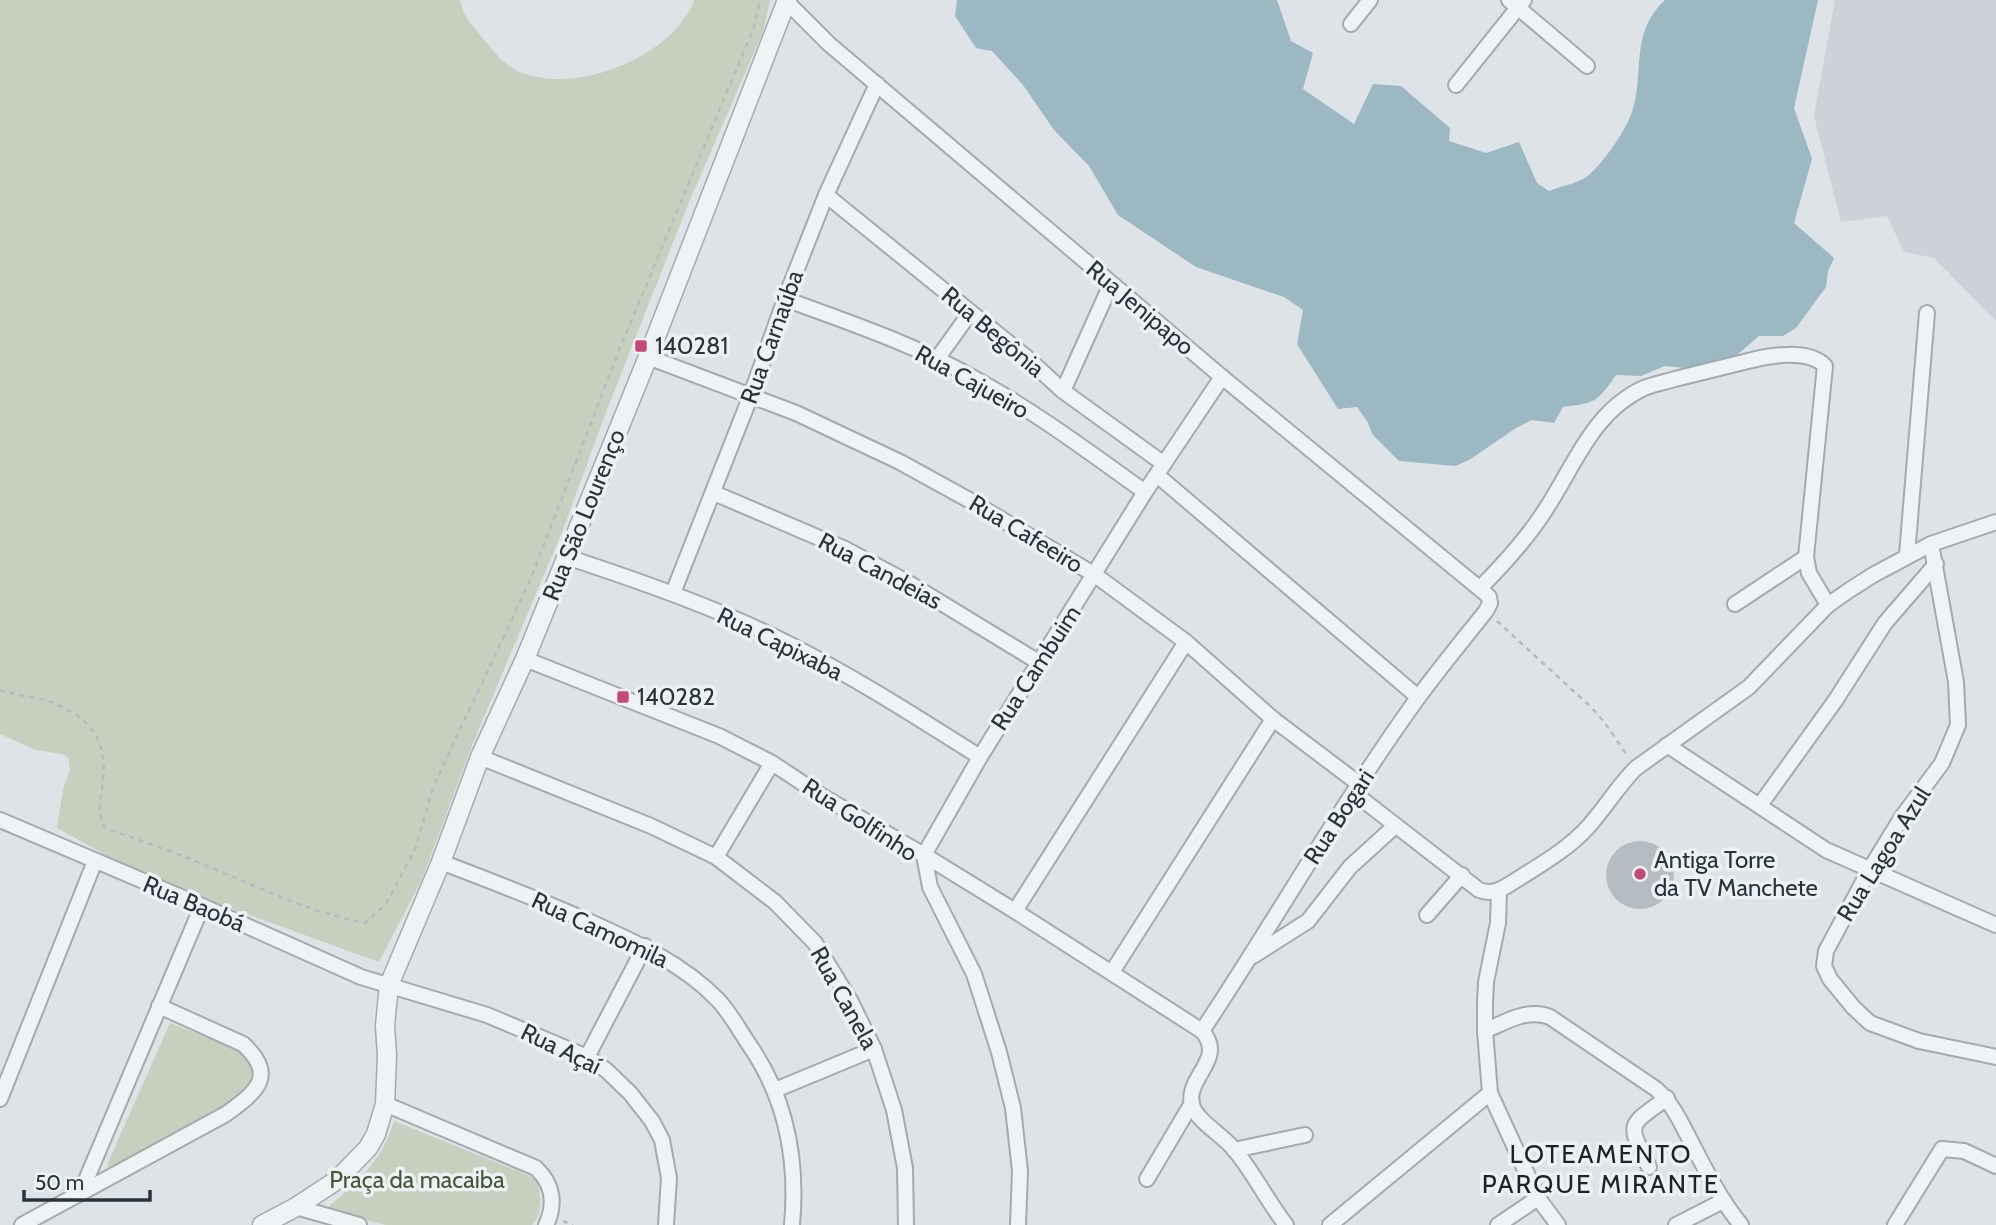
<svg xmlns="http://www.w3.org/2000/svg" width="1996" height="1225" viewBox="0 0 1996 1225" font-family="Cabin,sans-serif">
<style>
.built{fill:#ccd2d7}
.green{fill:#c7cfbf}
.water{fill:#9bb8c3}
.building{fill:#b5bdc2}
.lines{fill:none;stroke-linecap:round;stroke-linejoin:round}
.minor-casing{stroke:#a3abaf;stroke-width:18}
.tertiary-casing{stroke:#a3abaf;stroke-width:21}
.path{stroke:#b4babd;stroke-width:2.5;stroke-dasharray:5 5;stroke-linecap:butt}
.minor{stroke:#f0f3f5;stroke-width:14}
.tertiary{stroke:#f0f3f5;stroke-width:18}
.poi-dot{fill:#c24b79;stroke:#edf1f4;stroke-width:2.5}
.labels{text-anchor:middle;stroke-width:7;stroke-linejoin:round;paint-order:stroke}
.street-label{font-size:24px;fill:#28343b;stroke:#edf1f4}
.poi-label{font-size:24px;fill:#28343b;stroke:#edf1f4;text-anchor:start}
.park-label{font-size:24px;fill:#445637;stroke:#edf1f4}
.neighbourhood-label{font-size:26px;letter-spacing:2px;fill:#1a242c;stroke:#edf1f4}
</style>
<rect width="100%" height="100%" fill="#dde3e6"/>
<path class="built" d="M1835,0H1996V321L1934,258L1904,252L1887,216L1841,222L1814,116Z"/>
<g class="green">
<path d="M0,0H460C463,16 471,24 481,36C493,50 503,65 520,72C570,93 649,64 681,23C686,15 692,9 694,0H770L763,32L689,202L608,407L562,532L473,743L422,879L379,962L183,891L113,859L57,828L63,789L70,770L68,757L62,754L36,750L0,734Z"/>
<path d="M170,1023L242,1051L257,1068L258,1082L243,1097L111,1171L107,1165Z"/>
<path d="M394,1121L537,1179C540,1194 544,1213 532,1225H386L325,1210C357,1182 382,1162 394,1121Z"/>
</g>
<path class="water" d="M957,0H1277L1291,41L1313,53L1303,89L1354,124L1373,84L1401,86L1450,128L1449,141L1486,153L1519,142L1537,183L1549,191C1561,186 1580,183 1589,175C1604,162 1626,130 1632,112C1645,73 1629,33 1665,0H1818L1794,108L1812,159L1794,223L1834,258L1828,271L1826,287L1796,328L1783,336H1759L1725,365L1697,369L1665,366L1641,376L1616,375C1597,402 1596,403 1563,407L1554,423L1532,420L1516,428L1469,460L1455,466L1399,461L1373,435L1367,421L1357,407L1338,409L1297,344L1303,310L1284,297L1196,267L1118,215L1089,166L1054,130L1023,85L992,51L976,48L955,16Z"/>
<circle class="building" cx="1640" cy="875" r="34"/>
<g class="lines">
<g class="minor-casing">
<g id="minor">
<path d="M1509,0L1587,66"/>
<path d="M788,3L829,44L1222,377L1485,593L1489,597L1490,603L1486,611C1463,640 1439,669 1417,699C1340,806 1275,921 1202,1031"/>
<path d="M1351,24L1370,0"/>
<path d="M1456,85L1524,0"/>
<path d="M826,195L1026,357L1063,391L1164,464"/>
<path d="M785,299C848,322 913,344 972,377C1033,410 1089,452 1145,492"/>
<path d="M648,357L796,413L900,462L969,500L1095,575L1186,642L1273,719L1359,784"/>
<path d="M937,359L970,313"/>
<path d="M1222,377L1145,492L980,757L924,855L1015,911L1202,1031C1227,1059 1185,1077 1192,1105C1197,1121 1222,1135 1233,1148C1253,1171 1267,1201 1286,1225"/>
<path d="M1063,391L1111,284"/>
<path d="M1157,475L1418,697"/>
<path d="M714,493L845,549L907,582L1040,663"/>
<path d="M1931,544L1956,682L1958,725L1942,763L1902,817L1870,869L1826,951L1824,966L1830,979L1853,1007L1870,1023L1919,1041L1996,1057"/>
<path d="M1907,555L1927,313"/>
<path d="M567,557C642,582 720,609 791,645C856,678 918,718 980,757"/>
<path d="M1480,588C1503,565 1524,542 1542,515C1573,470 1591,412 1644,388C1654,384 1665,382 1675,379C1700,373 1724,367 1748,361C1769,355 1809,349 1825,366L1806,557L1809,573L1828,605"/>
<path d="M673,593L751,395L785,299L826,195L877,84"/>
<path d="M1735,604L1806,557"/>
<path d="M525,659L719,736L772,763L822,796L924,855L930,887L974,974L999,1052L1013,1108L1020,1171L1018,1225"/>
<path d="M1667,745L1826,850L1996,925"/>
<path d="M480,757L651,826L716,857L775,902L815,943L851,1002L874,1049L894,1110L905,1168L906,1225"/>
<path d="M1354,793L1479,890C1494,896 1505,887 1518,879C1543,863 1568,849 1588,827C1605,808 1618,786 1636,768L1749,687L1828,605L1848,591L1873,575L1931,544L1996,522"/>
<path d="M1760,805L1835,701L1885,623L1936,564"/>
<path d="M0,820L202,906L361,977L487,1015L587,1057L606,1070L630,1093L652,1121L662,1140L669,1178L666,1225"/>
<path d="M716,857L772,763"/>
<path d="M441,862C491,881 541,900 590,922C635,942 682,963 717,999C729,1011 738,1028 748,1043C786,1097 798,1159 792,1225"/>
<path d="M1499,890L1498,923L1486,982L1485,1003V1031L1490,1093L1538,1198L1558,1225"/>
<path d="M1015,911L1186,642"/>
<path d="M1427,915L1462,875"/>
<path d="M1253,956L1308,921L1350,867L1395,826"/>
<path d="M1112,972L1273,719"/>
<path d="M1485,1031C1505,1022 1527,1008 1550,1017L1656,1089C1671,1102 1678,1117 1687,1134C1703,1165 1719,1198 1741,1225"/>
<path d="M587,1057L645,946"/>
<path d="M775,1090L874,1049"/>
<path d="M0,1099L95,861"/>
<path d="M385,1104L536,1168C553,1184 556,1204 546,1225"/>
<path d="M1234,1150L1305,1135"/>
<path d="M1649,1167C1627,1122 1627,1127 1667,1098"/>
<path d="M1147,1179L1192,1103"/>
<path d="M81,1192L202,906"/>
<path d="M296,1207L359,1225"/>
<path d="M22,1225L226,1114C256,1092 278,1076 243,1044L159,1006"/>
<path d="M1330,1225L1490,1093"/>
<path d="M1498,1225L1538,1198"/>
<path d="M1676,1225L1723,1201"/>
<path d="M1895,1225L1942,1149L1964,1151L1996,1166"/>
</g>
</g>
<g class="tertiary-casing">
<path id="tertiary" d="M262,1225L296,1207L337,1180L368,1148L376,1134L385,1104L387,1055L385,1026L389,985L441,862L480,757L525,659L648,357L787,0"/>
</g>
<g class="path">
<path d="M1497,621L1591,707L1605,723L1628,757"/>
<path d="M0,690C18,696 40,697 58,705C93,720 107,743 103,781C101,801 96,810 105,828C141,841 177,853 212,868C265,890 309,912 365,923L386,904L415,849L434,785L529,583L620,348L754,27L760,0"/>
<path d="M563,1221L573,1225"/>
</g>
<use href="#minor" class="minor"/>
<use href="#tertiary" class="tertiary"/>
</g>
<g class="poi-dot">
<rect x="634" y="339" width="14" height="14" rx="3.5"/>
<rect x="616" y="690" width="14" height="14" rx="3.5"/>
<circle cx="1640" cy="874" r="7"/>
</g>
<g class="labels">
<g class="street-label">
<text transform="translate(1140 308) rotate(40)" y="8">Rua Jenipapo</text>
<text transform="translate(993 332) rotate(40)" y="8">Rua Begônia</text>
<text transform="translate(772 337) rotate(-70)" y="8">Rua Carnaúba</text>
<text transform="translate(972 382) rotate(29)" y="8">Rua Cajueiro</text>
<text transform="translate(584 515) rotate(-68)" y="8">Rua São Lourenço</text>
<text transform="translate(1026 534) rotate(31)" y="8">Rua Cafeeiro</text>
<text transform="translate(880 571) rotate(28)" y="8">Rua Candeias</text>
<text transform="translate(780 644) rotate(26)" y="8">Rua Capixaba</text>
<text transform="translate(1036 668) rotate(-57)" y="8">Rua Cambuim</text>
<text transform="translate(1339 817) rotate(-57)" y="8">Rua Bogari</text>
<text transform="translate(860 820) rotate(33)" y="8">Rua Golfinho</text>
<text transform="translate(1884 854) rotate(-58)" y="8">Rua Lagoa Azul</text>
<text transform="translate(194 904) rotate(23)" y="8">Rua Baobá</text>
<text transform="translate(600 930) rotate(25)" y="8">Rua Camomila</text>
<text transform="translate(844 998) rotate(61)" y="8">Rua Canela</text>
<text transform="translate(561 1049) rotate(26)" y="8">Rua Açaí</text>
</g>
<g class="poi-label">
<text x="655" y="354">140281</text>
<text x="637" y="705">140282</text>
<text x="1654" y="868">Antiga Torre<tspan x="1654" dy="28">da TV Manchete</tspan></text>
</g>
<g class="park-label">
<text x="417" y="1188">Praça da macaiba</text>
</g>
<g class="neighbourhood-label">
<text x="1601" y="1163">LOTEAMENTO<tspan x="1601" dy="30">PARQUE MIRANTE</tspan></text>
</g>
</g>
<path d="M24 1190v10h126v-10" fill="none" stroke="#28343b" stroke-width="3.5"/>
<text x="35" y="1190" font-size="21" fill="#28343b" stroke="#edf1f4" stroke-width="5" paint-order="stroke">50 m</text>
</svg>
